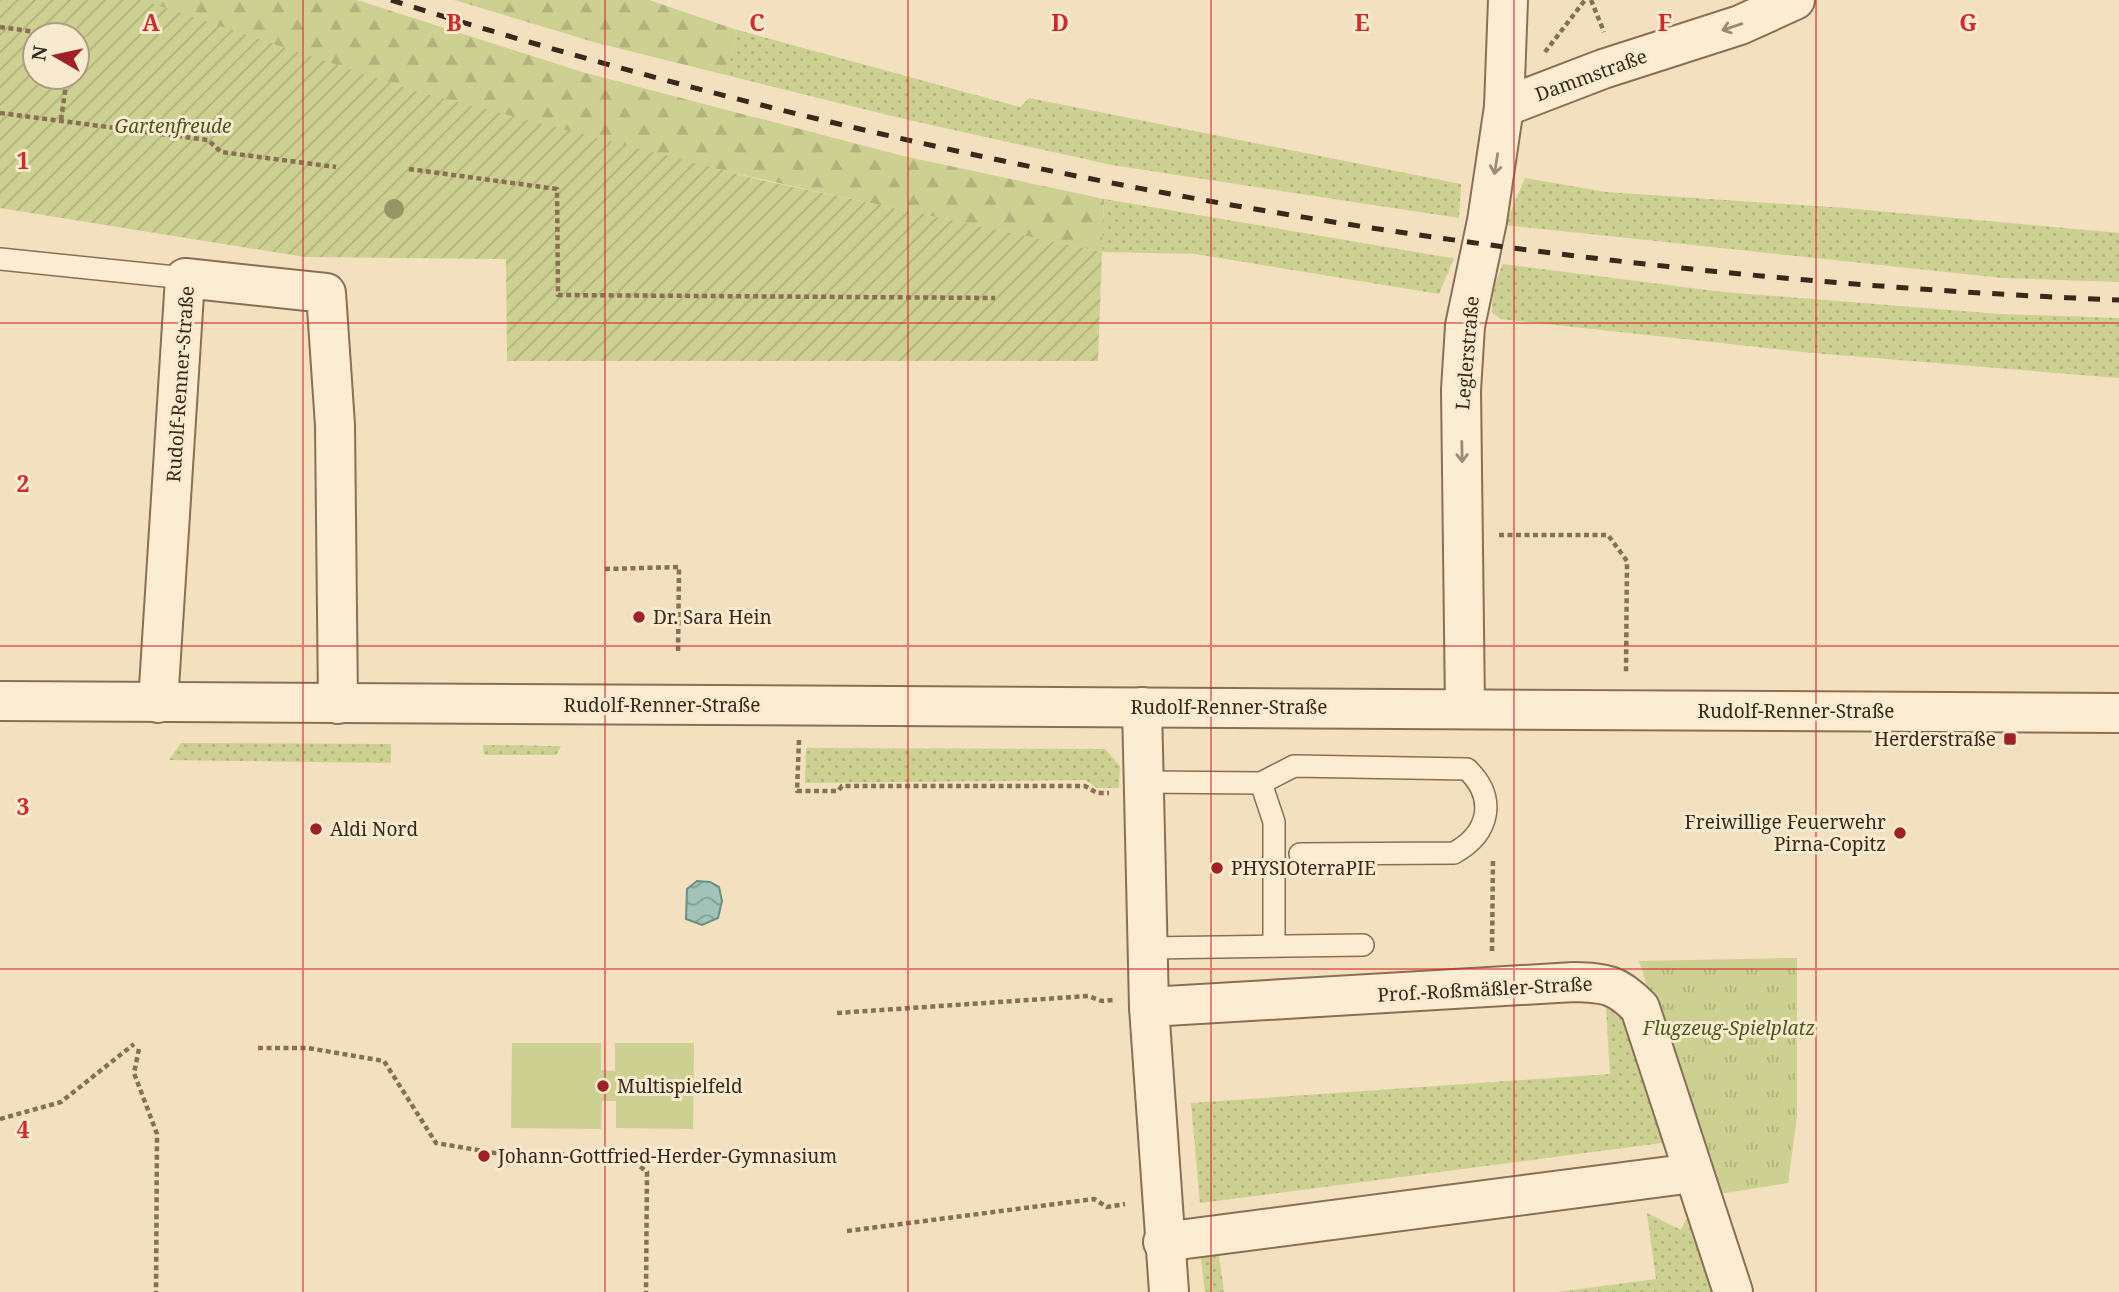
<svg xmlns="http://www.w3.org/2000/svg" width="2119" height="1292" viewBox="0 0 2119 1292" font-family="'Noto Serif',serif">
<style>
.grass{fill:url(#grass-dots)}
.forest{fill:url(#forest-firs)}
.park{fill:url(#park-tufts)}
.garden{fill:url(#garden-furrows);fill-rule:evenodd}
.pitch{fill:#ccd091}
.water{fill:url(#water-waves);stroke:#689185;stroke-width:2}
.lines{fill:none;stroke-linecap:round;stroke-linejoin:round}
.service-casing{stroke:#8b6f55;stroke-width:24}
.minor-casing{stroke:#8b6f55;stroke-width:42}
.path{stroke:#8b6f55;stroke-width:4.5;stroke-dasharray:5 3.5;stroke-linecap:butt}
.service{stroke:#fcedd2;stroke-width:21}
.minor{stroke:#fcedd2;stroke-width:38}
.rail{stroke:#39281b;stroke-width:5;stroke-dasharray:12 12;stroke-linecap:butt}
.tree{fill:#979567}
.oneway{stroke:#9a8a76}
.grid{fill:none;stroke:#d62828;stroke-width:2;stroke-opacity:0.55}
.poi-dot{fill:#a02027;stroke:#f8eace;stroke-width:2.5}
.labels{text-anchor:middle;stroke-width:6;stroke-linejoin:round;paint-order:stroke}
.street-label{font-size:19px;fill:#39281b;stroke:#f8eace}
.park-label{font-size:19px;font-style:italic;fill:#4c5820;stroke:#f8eace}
.poi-label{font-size:19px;fill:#39281b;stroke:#f8eace;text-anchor:start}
.grid-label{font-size:23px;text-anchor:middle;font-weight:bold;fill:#d62828;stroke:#f8eace;stroke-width:6;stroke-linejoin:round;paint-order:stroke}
</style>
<defs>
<pattern id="grass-dots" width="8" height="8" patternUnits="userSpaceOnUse" patternTransform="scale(1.75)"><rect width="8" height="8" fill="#ccd091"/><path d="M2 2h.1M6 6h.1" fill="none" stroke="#b0b37c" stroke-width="1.8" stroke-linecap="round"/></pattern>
<pattern id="forest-firs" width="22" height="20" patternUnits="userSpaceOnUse" patternTransform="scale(1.75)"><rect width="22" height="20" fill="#ccd091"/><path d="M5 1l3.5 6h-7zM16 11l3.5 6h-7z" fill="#b0b37c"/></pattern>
<pattern id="park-tufts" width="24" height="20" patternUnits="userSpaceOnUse" patternTransform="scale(1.75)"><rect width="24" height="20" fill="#ccd091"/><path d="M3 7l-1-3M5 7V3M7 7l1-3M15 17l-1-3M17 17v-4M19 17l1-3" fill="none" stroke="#b0b37c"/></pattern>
<pattern id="garden-furrows" width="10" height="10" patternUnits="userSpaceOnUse" patternTransform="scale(1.75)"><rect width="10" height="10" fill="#ccd091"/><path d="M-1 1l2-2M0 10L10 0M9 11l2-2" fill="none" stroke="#b0b37c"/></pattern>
<pattern id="water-waves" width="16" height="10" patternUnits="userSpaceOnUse" patternTransform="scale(1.75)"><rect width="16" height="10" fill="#a2c3b7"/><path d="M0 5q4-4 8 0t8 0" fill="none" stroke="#859e94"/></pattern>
</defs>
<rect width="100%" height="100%" fill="#f2e0be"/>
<g class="grass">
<path d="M737,30L1020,107L1029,98L1461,184L1459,218L1112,165L900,118L726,75Z"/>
<path d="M1525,178L1606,192L1845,208L2119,233V282L2002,278L1505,225Z"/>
<path d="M1104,199L1445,257L1454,258L1439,294L1195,254L1102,252Z"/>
<path d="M1503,264L1723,292L2000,314L2119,318V378L1813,353L1500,319L1492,312C1492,294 1495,281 1503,264Z"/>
<path d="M181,743L391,744V763L169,760Z"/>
<path d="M483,745L561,746L556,755H484Z"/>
<path d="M806,748L1105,749L1120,766L1119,788H1097L1086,780L805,783Z"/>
<path d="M1606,1008H1633L1667,1125L1662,1143L1200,1203L1191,1103L1610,1074Z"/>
<path d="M1694,1205L1725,1292H1558L1656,1279L1647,1213L1681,1230Z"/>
<path d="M1218,1248L1224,1292H1205L1200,1251Z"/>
</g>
<g class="forest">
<path d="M142,0H357L582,72L903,156L1104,199L1102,252C779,184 451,119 142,0Z"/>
<path d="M454,0H649L737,30L726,75L597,43Z"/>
</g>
<path class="park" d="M1797,958V1116L1788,1183L1713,1195L1639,961Z"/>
<path class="garden" d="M0,0H142L418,92L761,180L1102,252L1098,361H507L506,259L305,257L0,208ZM35,35H77V77H35Z"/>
<path class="pitch" d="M512,1043H601V1070L615,1071V1043H694L693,1129L616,1128V1101H602L601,1129L511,1128Z"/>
<path class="water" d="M697,881L710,882L719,887L722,901L718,918L702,925L686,919L687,889Z"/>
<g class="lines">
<g class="service-casing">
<g id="service">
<path d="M0,259L185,278"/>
<path d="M1144,782L1261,783L1294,766L1467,769C1497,798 1490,833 1454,853L1300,854"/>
<path d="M1261,783L1274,822V946"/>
<path d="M1148,948L1363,945"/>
</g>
</g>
<g class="minor-casing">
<g id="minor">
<path d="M1504,107L1603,69L1740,25L1795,0"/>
<path d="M0,701L2119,713"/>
<path d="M158,703L185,278L326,293L335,425L338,704"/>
<path d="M1142,707L1149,1007L1169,1292"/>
<path d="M1465,709L1461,390L1465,326L1487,221L1504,107L1508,0"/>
<path d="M1149,1007L1574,982C1606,983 1617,984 1640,1008L1733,1292"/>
<path d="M1163,1242L1693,1173"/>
</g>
</g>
<g class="path">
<path d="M1591,0L1604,32"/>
<path d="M0,27L58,35"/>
<path d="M1545,52L1585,0"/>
<path d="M0,113L208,140L221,152L336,167"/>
<path d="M61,120L67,77"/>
<path d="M409,169L557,189L558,295L995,298"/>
<path d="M1499,535H1608L1627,561L1626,673"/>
<path d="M605,569L679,567L678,654"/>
<path d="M799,740L797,791H838L842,786H1085L1097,793H1109"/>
<path d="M1492,951L1493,858"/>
<path d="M837,1013L1088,996L1102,1001L1113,1000"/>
<path d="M258,1048H308L384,1061L436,1143L501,1154L626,1155L647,1172L646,1292"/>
<path d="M139,1049L134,1073L157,1134L156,1292"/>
<path d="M0,1119L61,1102L134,1044"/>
<path d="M847,1231L1094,1199L1107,1207L1125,1204"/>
</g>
<use href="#service" class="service"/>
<use href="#minor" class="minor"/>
<path class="rail" d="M391,0C950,177 1534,276 2119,300"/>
</g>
<circle class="tree" cx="394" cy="209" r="10"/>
<defs><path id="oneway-shaft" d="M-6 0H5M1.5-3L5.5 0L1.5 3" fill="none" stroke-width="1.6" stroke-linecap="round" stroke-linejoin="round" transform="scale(1.75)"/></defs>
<g class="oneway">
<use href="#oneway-shaft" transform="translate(1732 27) rotate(161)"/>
<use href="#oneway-shaft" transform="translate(1496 164) rotate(99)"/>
<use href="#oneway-shaft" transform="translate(1462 452) rotate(89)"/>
</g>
<path class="grid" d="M303,0V1292M605,0V1292M908,0V1292M1211,0V1292M1514,0V1292M1816,0V1292M0,323H2119M0,646H2119M0,969H2119"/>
<g class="poi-dot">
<circle cx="639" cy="617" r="7"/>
<rect x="2003" y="732" width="14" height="14" rx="3.5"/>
<circle cx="316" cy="829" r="7"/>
<circle cx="1900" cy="833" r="7"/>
<circle cx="1217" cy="868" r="7"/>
<circle cx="603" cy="1086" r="7"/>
<circle cx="484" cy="1156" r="7"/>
</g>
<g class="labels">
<g class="street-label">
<text transform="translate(1591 75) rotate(-20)" y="7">Dammstraße</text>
<text transform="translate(1467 353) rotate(-85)" y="7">Leglerstraße</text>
<text transform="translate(180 384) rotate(-86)" y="7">Rudolf-Renner-Straße</text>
<text x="662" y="712">Rudolf-Renner-Straße</text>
<text x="1229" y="714">Rudolf-Renner-Straße</text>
<text x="1796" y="718">Rudolf-Renner-Straße</text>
<text transform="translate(1485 989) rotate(-3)" y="7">Prof.-Roßmäßler-Straße</text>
</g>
<g class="park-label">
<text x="173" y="133">Gartenfreude</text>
<text x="1729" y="1035">Flugzeug-Spielplatz</text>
</g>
<g class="poi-label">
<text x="653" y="624">Dr. Sara Hein</text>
<text x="1996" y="746" text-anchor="end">Herderstraße</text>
<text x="1886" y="829" text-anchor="end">Freiwillige Feuerwehr<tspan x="1886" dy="22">Pirna-Copitz</tspan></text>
<text x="330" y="836">Aldi Nord</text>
<text x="1231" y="875">PHYSIOterraPIE</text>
<text x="617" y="1093">Multispielfeld</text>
<text x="498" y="1163">Johann-Gottfried-Herder-Gymnasium</text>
</g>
</g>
<g class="grid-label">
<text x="151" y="31">A</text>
<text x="454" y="31">B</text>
<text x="757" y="31">C</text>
<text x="1060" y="31">D</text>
<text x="1362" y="31">E</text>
<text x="1665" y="31">F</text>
<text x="1968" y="31">G</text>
<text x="23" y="169">1</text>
<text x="23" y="492">2</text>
<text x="23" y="815">3</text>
<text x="23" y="1138">4</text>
</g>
<g transform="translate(56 56) rotate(279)"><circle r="33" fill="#f8eace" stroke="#ac9c86" stroke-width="2"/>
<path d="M0-5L12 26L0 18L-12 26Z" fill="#a02027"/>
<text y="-10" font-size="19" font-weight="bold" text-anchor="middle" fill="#39281b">N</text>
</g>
</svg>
